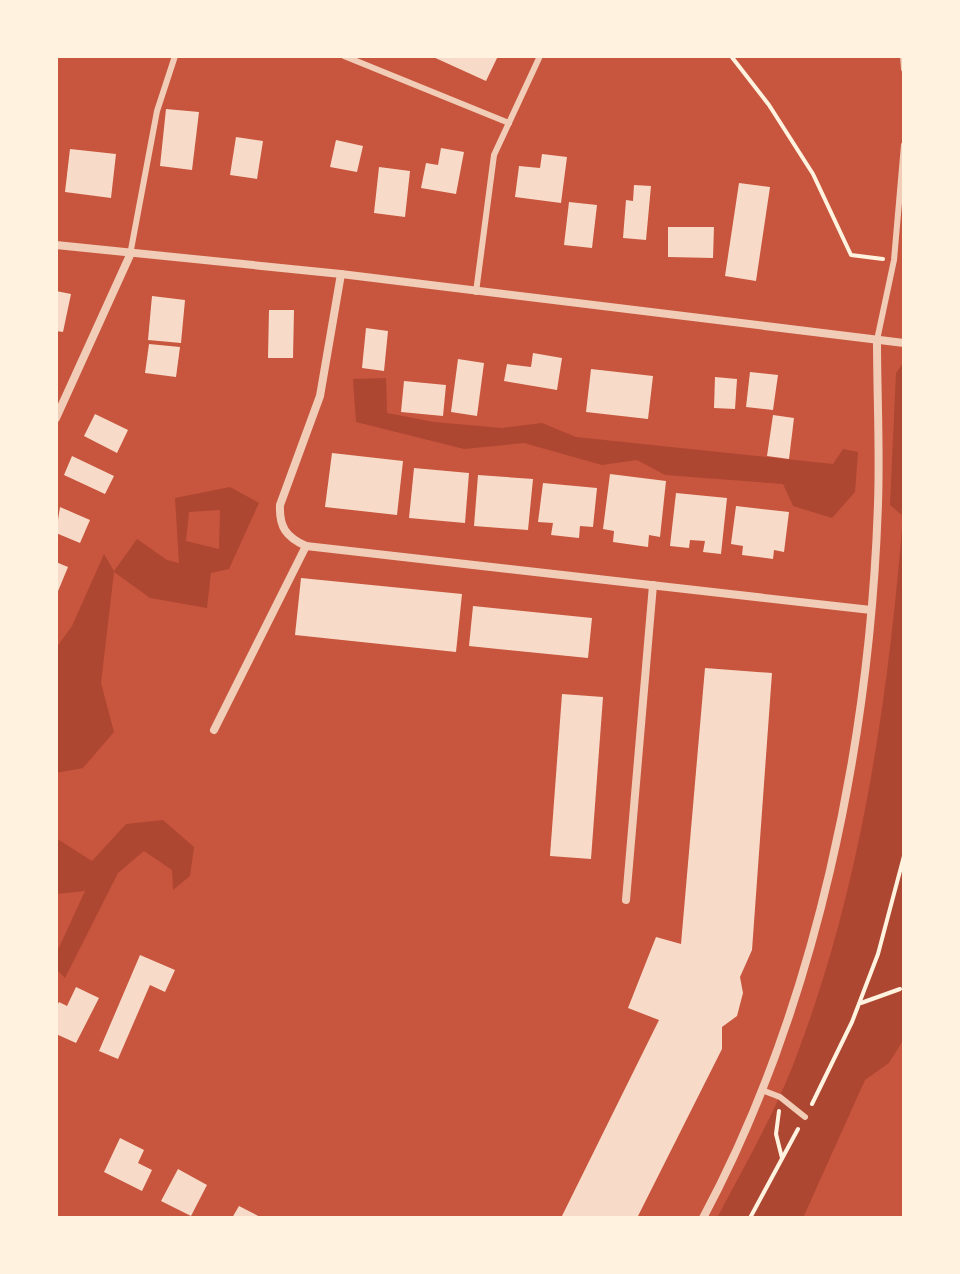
<svg xmlns="http://www.w3.org/2000/svg" width="960" height="1274" viewBox="0 0 960 1274" font-family="'Noto Sans',sans-serif">
<style>
.green{fill:#ae4732;fill-rule:evenodd}
.building{fill:#f7dbc8}
.lines{fill:none;stroke-linecap:round;stroke-linejoin:round}
.path{stroke:#fff3e0;stroke-width:4}
.service{stroke:#f1ccb7;stroke-width:6}
.minor{stroke:#f1ccb7;stroke-width:8}
</style>
<rect width="100%" height="100%" fill="#c8553d"/>
<g class="green">
<path d="M904,361V1039L889,1063L865,1080L803,1218H717C746,1163 778,1108 799,1049C862,882 889,693 903,516L890,505L896,373Z"/>
<path d="M386,378L387,413L434,422L502,428L542,423L576,437L833,464L843,449L858,452L855,492L832,518L793,506L783,484L665,475L637,460L602,465L524,443L464,449L356,422L353,379Z"/>
<path d="M230,487L259,503L229,569L211,573L207,608L150,598L114,572L101,683L114,732L83,768L56,773V648L72,626L104,554L114,571L137,539L167,560L179,563L175,498ZM220,510L219,549L186,541L189,512Z"/>
<path d="M163,820L194,847L190,876L173,890L172,870L144,851L118,873L65,978L56,969V954L85,891L56,894V838L92,861L126,824Z"/>
</g>
<g class="building">
<path d="M431,56H498L486,81Z"/>
<path d="M166,109L199,112L192,170L160,166Z"/>
<path d="M236,137L263,141L257,179L230,175Z"/>
<path d="M336,140L363,146L357,172L330,167Z"/>
<path d="M441,148L464,152L456,194L421,188L426,163L438,165Z"/>
<path d="M70,149L116,154L111,198L65,192Z"/>
<path d="M542,154L567,157L561,203L515,197L519,166L540,168Z"/>
<path d="M379,167L410,171L405,217L374,213Z"/>
<path d="M739,183L770,187L756,281L725,276Z"/>
<path d="M634,185L651,186L646,240L623,238L626,200L633,201Z"/>
<path d="M569,202L597,205L592,248L564,245Z"/>
<path d="M668,227H714L713,258L668,257Z"/>
<path d="M56,291L71,294L63,332L56,331Z"/>
<path d="M152,296L185,300L181,343L148,340Z"/>
<path d="M269,310H294L293,358H268Z"/>
<path d="M366,328L388,331L384,371L362,368Z"/>
<path d="M149,344L180,347L176,377L145,373Z"/>
<path d="M533,353L562,358L557,390L504,381L507,364L531,367Z"/>
<path d="M458,359L484,363L477,416L451,412Z"/>
<path d="M591,369L653,376L648,419L586,412Z"/>
<path d="M750,372L778,375L773,410L746,407Z"/>
<path d="M715,377L737,379L735,409L714,408Z"/>
<path d="M404,381L446,385L443,416L401,412Z"/>
<path d="M95,414L128,430L117,453L84,436Z"/>
<path d="M773,415L794,418L789,459L767,456Z"/>
<path d="M332,453L403,461L397,515L325,507Z"/>
<path d="M72,456L114,476L105,494L64,475Z"/>
<path d="M414,468L469,473L465,523L409,518Z"/>
<path d="M610,474L666,481L660,537L649,535L648,547L613,542L614,531L603,529Z"/>
<path d="M478,475L533,479L528,530L474,526Z"/>
<path d="M543,483L597,488L593,527L580,526L579,538L551,535L553,523L538,522Z"/>
<path d="M676,493L727,498L721,554L703,552L705,541L690,540L689,548L670,546Z"/>
<path d="M736,506L789,512L784,552L774,550L773,559L742,555L743,546L731,544Z"/>
<path d="M60,507L90,520L80,543L56,533Z"/>
<path d="M56,562L68,567L56,596Z"/>
<path d="M301,578L462,594L456,652L295,635Z"/>
<path d="M473,606L592,618L588,658L469,646Z"/>
<path d="M705,668L772,673L752,950L740,977L743,993L737,1016L722,1027V1049L637,1218H561L659,1020L628,1008L656,937L681,944Z"/>
<path d="M562,694L603,697L591,859L550,856Z"/>
<path d="M140,955L175,970L165,992L150,985L118,1059L99,1051Z"/>
<path d="M76,987L99,998L76,1043L56,1034V1008L59,1002L67,1006Z"/>
<path d="M120,1138L144,1150L138,1163L152,1170L142,1191L104,1172Z"/>
<path d="M178,1169L207,1185L191,1216L161,1201Z"/>
<path d="M239,1206L262,1218H232Z"/>
</g>
<g class="lines">
<g class="path">
<path d="M731,56L769,105L813,174L851,255L883,259"/>
<path d="M861,1003L900,989"/>
<path d="M812,1104L852,1022L878,954L904,856"/>
<path d="M779,1111L776,1134L782,1158"/>
<path d="M750,1218L798,1129"/>
</g>
<g class="service">
<path d="M344,56L509,123"/>
<path d="M903,56L904,69"/>
<path d="M130,255L157,111L175,56"/>
<path d="M476,292L494,155L540,56"/>
<path d="M877,340L894,260L904,145"/>
<path d="M762,1090L780,1097L805,1117"/>
</g>
<g class="minor">
<path d="M56,245L341,274L904,343"/>
<path d="M56,418L130,255"/>
<path d="M306,546L871,610"/>
<path d="M214,730L306,546C286,537 279,527 280,505L320,396L341,274"/>
<path d="M626,900L653,585"/>
<path d="M703,1218C816,1007 870,742 878,504C880,449 877,394 877,340"/>
</g>
</g>
<rect width="960" height="1274" fill="none" stroke="#fff3e0" stroke-width="116"/>
</svg>
